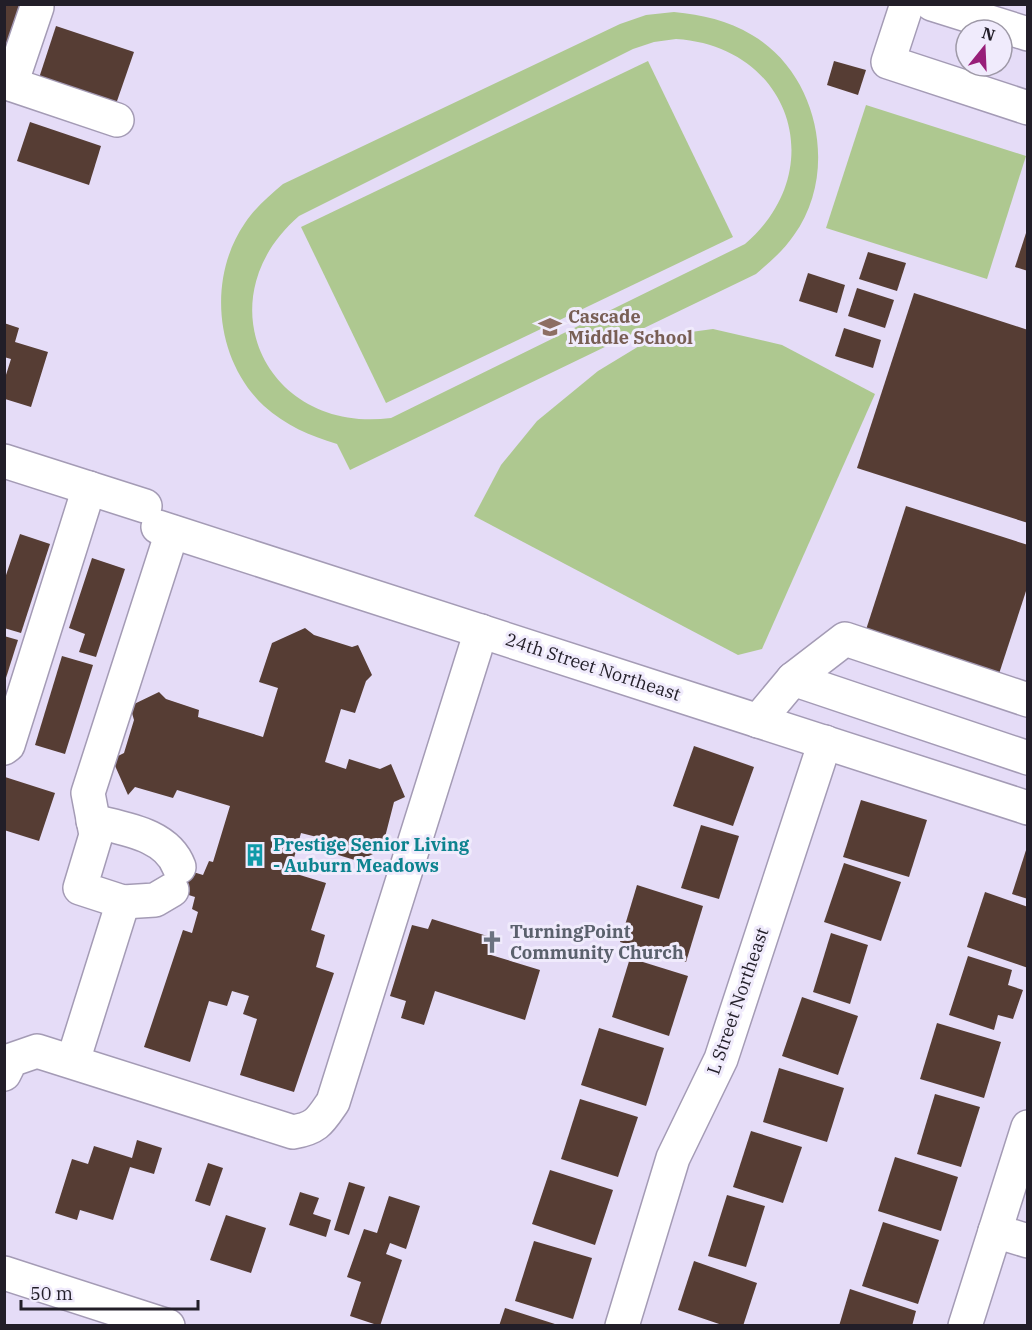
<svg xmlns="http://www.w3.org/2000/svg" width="1032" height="1330" viewBox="0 0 1032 1330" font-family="'IBM Plex Serif',serif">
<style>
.green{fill:#aec890;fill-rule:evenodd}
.building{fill:#563d34}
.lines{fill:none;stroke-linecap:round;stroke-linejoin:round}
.minor-casing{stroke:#a49bb5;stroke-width:36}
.minor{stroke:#fff;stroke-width:33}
.labels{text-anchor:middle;stroke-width:6;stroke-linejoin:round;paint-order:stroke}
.education-label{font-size:18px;font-weight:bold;fill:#785e54;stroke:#f0ebfc;text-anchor:start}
.street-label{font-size:18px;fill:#221e28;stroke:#f0ebfc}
.culture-label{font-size:18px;font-weight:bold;fill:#0d838f;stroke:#f0ebfc;text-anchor:start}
.worship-label{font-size:18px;font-weight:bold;fill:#5b616d;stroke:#f0ebfc;text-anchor:start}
</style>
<rect width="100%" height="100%" fill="#e5dcf7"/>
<g class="green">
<path d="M674,12C703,15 727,20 752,35C819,74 839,173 794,235C783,251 770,262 756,274L350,470L337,444C310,436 285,425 264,406C215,360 207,278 245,223C255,208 269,196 283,184L620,24L646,15ZM676,39C790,46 832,169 745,244L391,418C265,434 203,299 299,216L633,49L654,42Z"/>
<path d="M648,61L733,237L386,403L301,227Z"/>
<path d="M866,105L1026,156L987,279L826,228Z"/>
<path d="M713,329L782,345L875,394L762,649L738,655L474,516L501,465L537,421L598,371L654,337Z"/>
</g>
<g class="building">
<path d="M4,4H20L5,49H4Z"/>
<path d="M56,26L134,52L116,104L39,78Z"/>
<path d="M834,61L866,70L858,95L827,85Z"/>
<path d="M30,122L101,146L89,185L17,161Z"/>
<path d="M1027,230H1028V271L1015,267Z"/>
<path d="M868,252L906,263L897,291L859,279Z"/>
<path d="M808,273L845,285L837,313L799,301Z"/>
<path d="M857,288L894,300L885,328L848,316Z"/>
<path d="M914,293L1028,330V523L857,468Z"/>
<path d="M4,323L19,328L15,342L48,352L31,407L5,399V378L11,359L4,357Z"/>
<path d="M844,328L881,340L873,368L835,356Z"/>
<path d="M906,506L1028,545V585L996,683L863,639Z"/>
<path d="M20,534L50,544L21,633L4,628V581Z"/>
<path d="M92,558L125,569L96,657L79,652L85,634L69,628Z"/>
<path d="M305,628L314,635L352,647L358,645L372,675L366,681L355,713L341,709L325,762L346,769L349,759L380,769L391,764L405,797L394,802L385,837L388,847L358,861L322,850L325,839L301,833L290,872L326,883L311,930L325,935L316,967L334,973L294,1092L240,1075L257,1019L243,1014L249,996L232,991L227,1006L209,1001L190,1062L144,1047L183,930L192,933L198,912L192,909L195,897L160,886L167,864L203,875L209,861L213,862L230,806L177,790L173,798L135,787L128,795L112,759L124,753L134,720L130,706L159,692L166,699L199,710L198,717L263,737L278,688L259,682L272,643Z"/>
<path d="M4,636L18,640L5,681H4Z"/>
<path d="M62,656L93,665L65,754L35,745Z"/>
<path d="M694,746L754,767L733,826L673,806Z"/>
<path d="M5,777L55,793L39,841L4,830Z"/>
<path d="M861,800L927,820L909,877L843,857Z"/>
<path d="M701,825L739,836L719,899L681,888Z"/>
<path d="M1027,847H1028V899L1012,894Z"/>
<path d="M844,863L901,882L881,941L824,922Z"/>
<path d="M637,885L703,906L686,962L620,942Z"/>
<path d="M985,892L1028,907V968L967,947Z"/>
<path d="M432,919L497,939L491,955L540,970L525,1020L435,991L424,1025L401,1018L406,1001L390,996L412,925L428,929Z"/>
<path d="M831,933L868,945L850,1004L813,992Z"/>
<path d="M968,956L1012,970L1008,985L1023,990L1013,1019L998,1015L994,1030L949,1015Z"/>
<path d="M630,958L688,976L669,1036L612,1017Z"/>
<path d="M802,997L858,1016L838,1075L782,1056Z"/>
<path d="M937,1023L1001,1042L984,1098L920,1079Z"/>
<path d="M599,1028L664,1048L646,1106L581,1085Z"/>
<path d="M779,1068L844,1088L827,1142L763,1122Z"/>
<path d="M935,1094L980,1107L961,1167L917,1154Z"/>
<path d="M580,1099L638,1117L618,1177L561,1159Z"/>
<path d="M751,1131L802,1147L783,1203L733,1187Z"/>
<path d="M137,1140L162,1148L154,1174L130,1167L113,1220L80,1210L77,1220L55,1213L72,1159L88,1164L94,1146L132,1158Z"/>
<path d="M895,1157L958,1177L941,1231L878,1211Z"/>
<path d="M208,1163L223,1168L210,1206L195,1201Z"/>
<path d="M550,1170L613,1190L595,1245L532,1224Z"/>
<path d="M349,1182L365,1187L349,1235L334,1230Z"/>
<path d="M300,1192L319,1198L313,1214L331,1220L326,1237L289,1225Z"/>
<path d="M727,1195L765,1206L746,1267L708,1256Z"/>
<path d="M389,1196L420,1206L406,1249L390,1243L386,1254L402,1260L380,1326L350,1316L361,1282L347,1277L364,1229L377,1233Z"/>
<path d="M226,1215L266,1228L251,1273L210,1260Z"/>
<path d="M883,1222L939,1240L918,1304L862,1286Z"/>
<path d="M534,1241L592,1258L573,1319L515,1301Z"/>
<path d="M694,1261L757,1283L743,1326H725L678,1310Z"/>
<path d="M850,1289L916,1311L912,1326H839Z"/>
<path d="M505,1308L558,1325V1326H499Z"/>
</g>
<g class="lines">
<g class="minor-casing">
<g id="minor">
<path d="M907,4L888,62L1028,108"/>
<path d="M932,4L1028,34"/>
<path d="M4,82L117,120"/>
<path d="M11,84L37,7"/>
<path d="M4,461L145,506"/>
<path d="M158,527L1028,808"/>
<path d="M793,679L845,639L1028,700"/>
<path d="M758,721L793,679L1028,758"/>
<path d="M4,748L8,745L89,488"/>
<path d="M93,821C124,829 167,834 179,867"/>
<path d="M123,902L155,900L172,890"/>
<path d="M73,1061L123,902L80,888L96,835L88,793L172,532"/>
<path d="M4,1074L11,1060L37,1051L293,1132C317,1128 320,1121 333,1102L481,631"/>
<path d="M995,1231L1028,1241"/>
<path d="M4,1273L168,1326"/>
<path d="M622,1326L673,1158L721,1059L825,742"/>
<path d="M965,1326L1028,1127"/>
</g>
</g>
<use href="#minor" class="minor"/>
</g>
<defs>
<g id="school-bare" transform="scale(1.8)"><path d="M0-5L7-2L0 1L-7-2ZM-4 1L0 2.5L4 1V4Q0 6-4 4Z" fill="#8d6e63" stroke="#f0ebfc" stroke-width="2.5" paint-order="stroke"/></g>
<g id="building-bare" transform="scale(1.8)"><path d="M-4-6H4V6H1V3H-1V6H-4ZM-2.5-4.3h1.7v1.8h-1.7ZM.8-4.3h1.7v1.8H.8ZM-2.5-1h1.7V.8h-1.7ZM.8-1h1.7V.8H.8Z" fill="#0f9aa8" stroke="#f0ebfc" stroke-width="2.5" paint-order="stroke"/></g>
<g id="church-bare" transform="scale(1.8)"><path d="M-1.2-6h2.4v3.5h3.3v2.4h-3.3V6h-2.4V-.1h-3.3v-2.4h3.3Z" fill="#6b7280" stroke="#f0ebfc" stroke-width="2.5" paint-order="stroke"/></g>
</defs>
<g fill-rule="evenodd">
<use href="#school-bare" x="550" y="327"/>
<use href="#building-bare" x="255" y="855"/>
<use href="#church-bare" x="492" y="942"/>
</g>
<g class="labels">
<g class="education-label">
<text x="568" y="323">Cascade<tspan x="568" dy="21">Middle School</tspan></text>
</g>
<g class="street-label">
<text transform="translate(593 667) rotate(18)" y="6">24th Street Northeast</text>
<text transform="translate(738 1001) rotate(-71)" y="6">L Street Northeast</text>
</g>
<g class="culture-label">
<text x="273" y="851">Prestige Senior Living<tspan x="273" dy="21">- Auburn Meadows</tspan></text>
</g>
<g class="worship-label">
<text x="510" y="938">TurningPoint<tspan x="510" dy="21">Community Church</tspan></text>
</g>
</g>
<rect width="1032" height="1330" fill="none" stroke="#221e28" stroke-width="12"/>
<g transform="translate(984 48) rotate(18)"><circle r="28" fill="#f0ebfc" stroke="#9e99a7" stroke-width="1.5"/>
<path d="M0-4.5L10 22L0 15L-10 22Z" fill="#981f79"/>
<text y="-9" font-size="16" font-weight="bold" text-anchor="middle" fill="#221e28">N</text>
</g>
<path d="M21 1300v9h177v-9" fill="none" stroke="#221e28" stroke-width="3"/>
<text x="30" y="1300" font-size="18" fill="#221e28" stroke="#f0ebfc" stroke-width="4.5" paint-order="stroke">50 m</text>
</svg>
